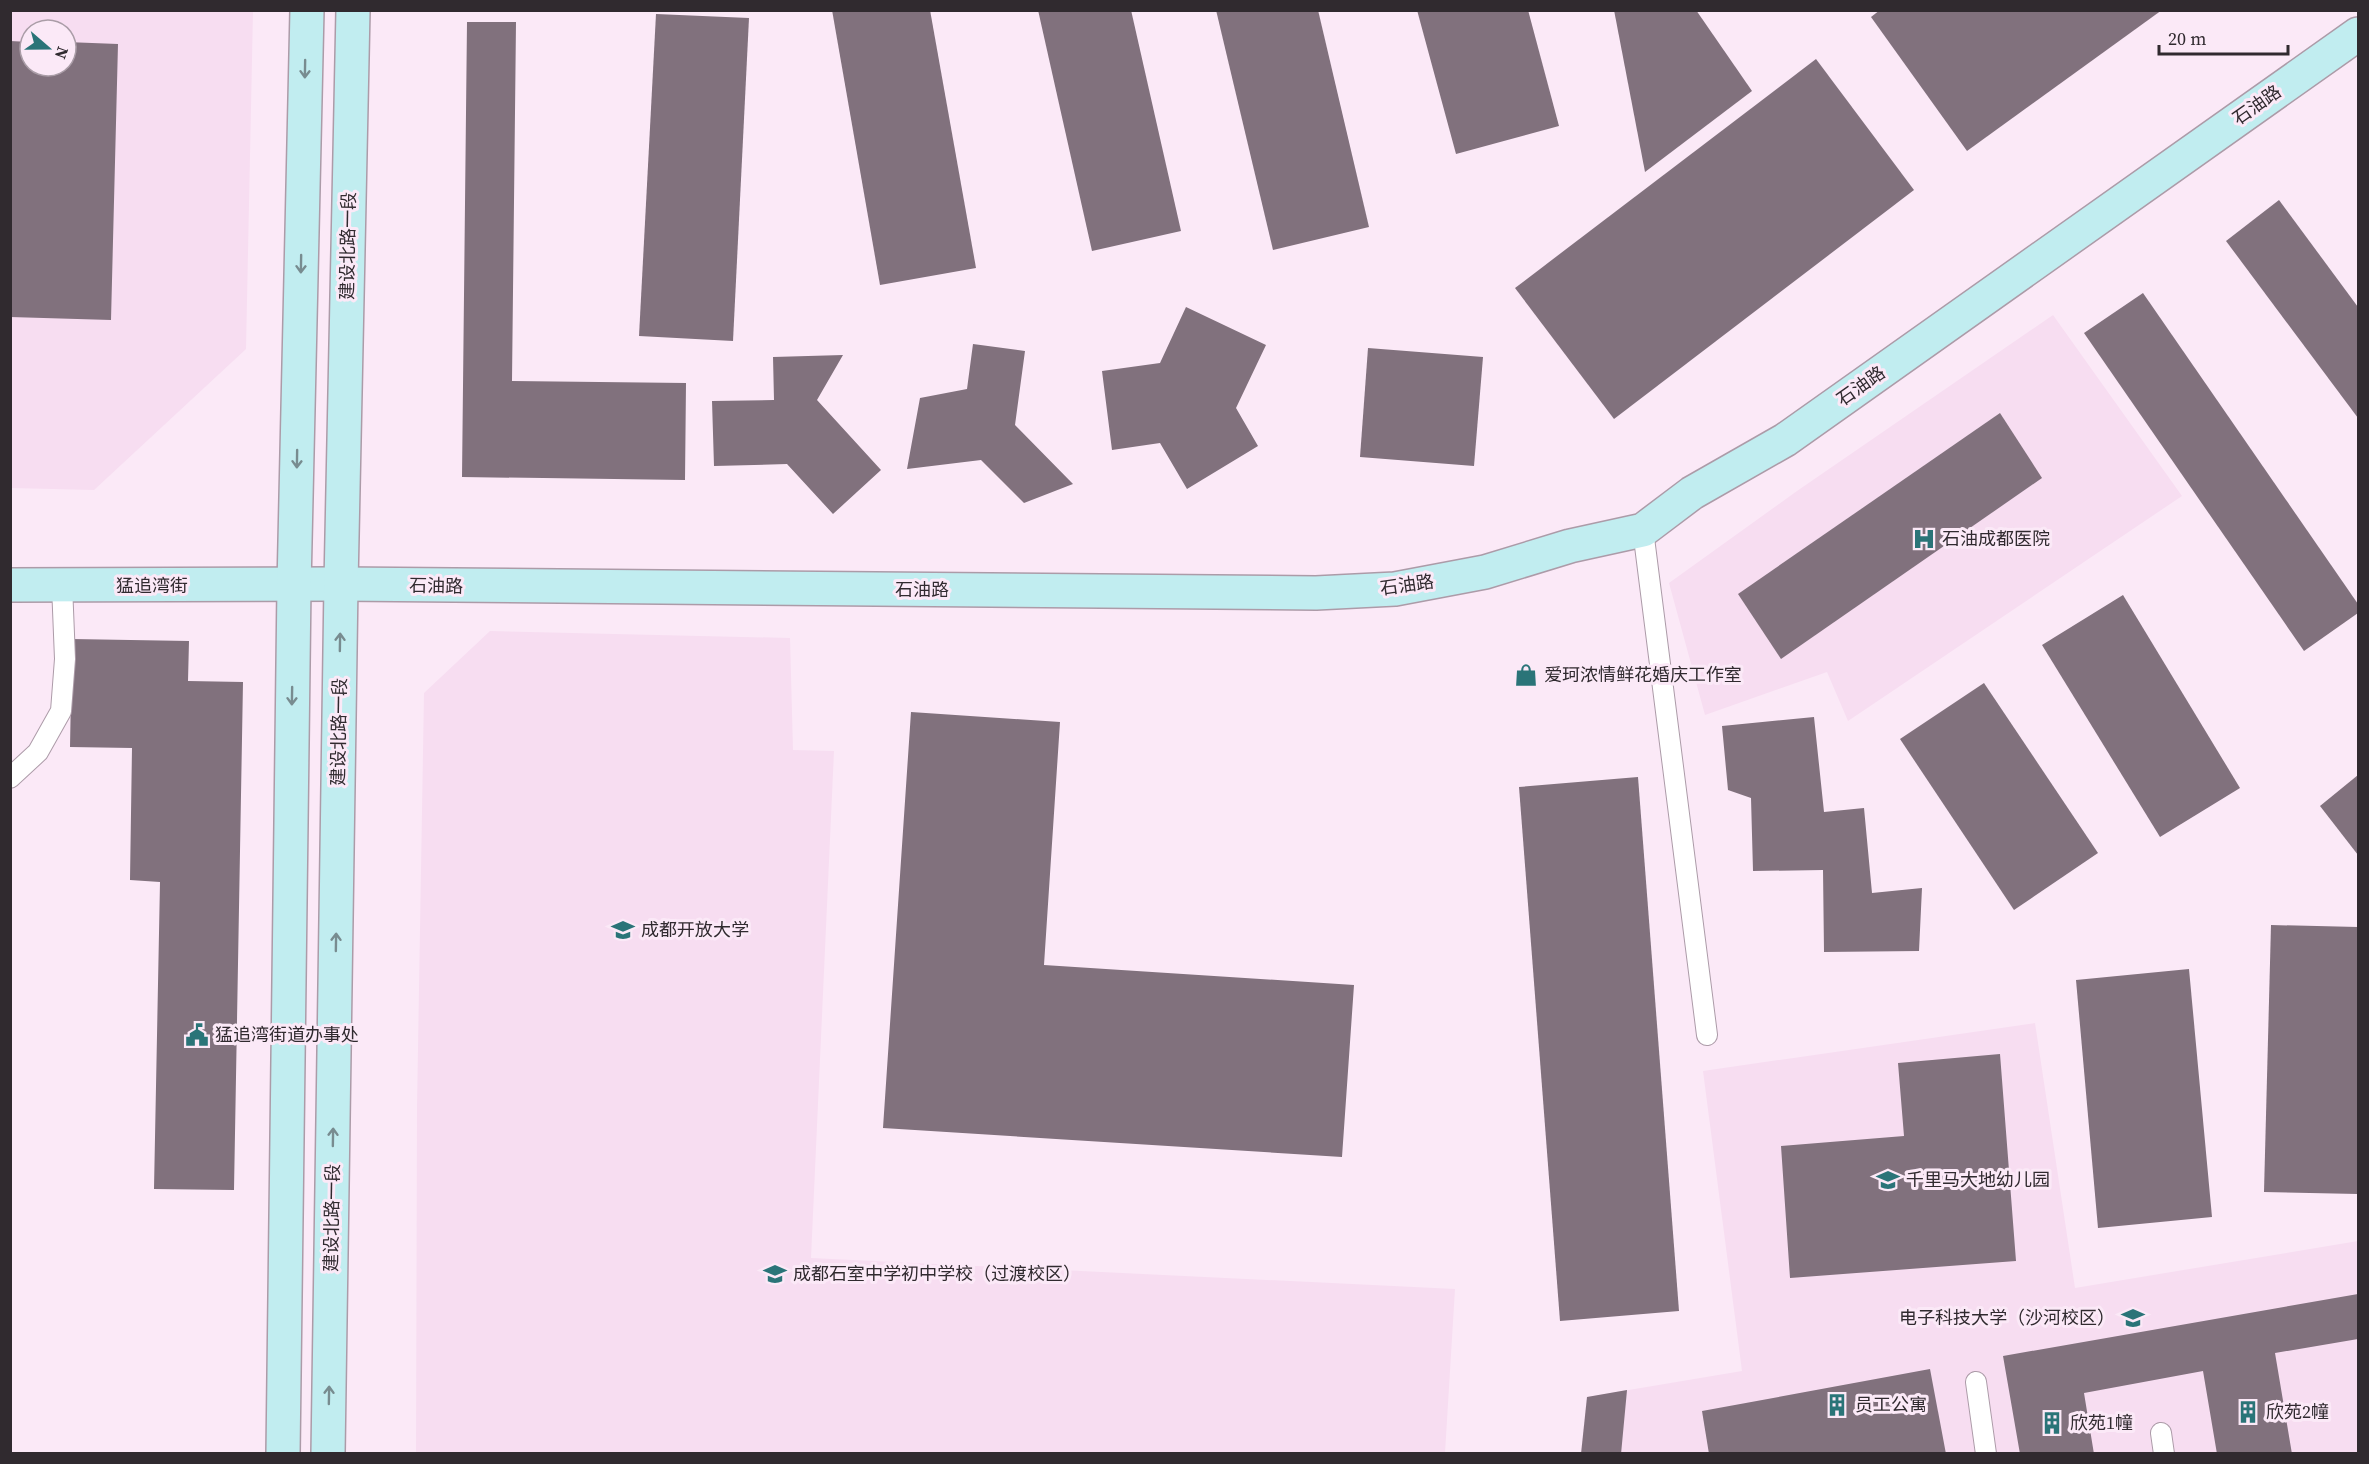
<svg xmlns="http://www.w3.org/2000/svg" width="2369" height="1464" viewBox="0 0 2369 1464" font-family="'Source Serif 4','Noto Sans SC',serif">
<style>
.built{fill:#f7ddf1;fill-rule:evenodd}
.building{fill:#81717d}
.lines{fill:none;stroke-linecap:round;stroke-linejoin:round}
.lane-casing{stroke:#ac9ba8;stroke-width:22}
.secondary-casing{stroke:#ac9ba8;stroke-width:36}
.lane{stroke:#fff;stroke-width:20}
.secondary{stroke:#c1edf0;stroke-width:33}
.oneway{stroke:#788c90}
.labels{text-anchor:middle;stroke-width:6;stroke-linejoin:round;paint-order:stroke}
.street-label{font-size:18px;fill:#302a2f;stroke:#fbe9f7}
.poi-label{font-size:18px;fill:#302a2f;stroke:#fbe9f7;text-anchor:start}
</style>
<rect width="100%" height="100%" fill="#fbe9f7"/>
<g class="built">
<path d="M11,11H253L246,349L94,490L11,488ZM30,30H66V66H30Z"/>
<path d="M2053,315L2182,496L1848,721L1827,672L1705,715L1669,583L1797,491Z"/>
<path d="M490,631L790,638L793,750L834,751L811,1258L1455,1289L1445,1453H416L417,1108L424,693Z"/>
<path d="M2035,1023L2075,1288L2358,1241V1453L1581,1454L1587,1397L1742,1371L1703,1071Z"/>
</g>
<g class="building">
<path d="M832,10H930L976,268L880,285Z"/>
<path d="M1038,10H1131L1181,231L1092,251Z"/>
<path d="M1216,10H1318L1369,227L1273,250Z"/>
<path d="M1417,10H1528L1559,126L1456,154Z"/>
<path d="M1614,10H1696L1752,91L1645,172Z"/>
<path d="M1880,10H2162L1967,151L1871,17Z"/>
<path d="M656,14L749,18L733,341L639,336Z"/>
<path d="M467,22H516L512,381L686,383L685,480L462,477Z"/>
<path d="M10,41L30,42V66H66V42L118,44L111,320L10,317Z"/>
<path d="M1816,59L1914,190L1614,419L1515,288Z"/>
<path d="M2279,200L2358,307V418L2226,241Z"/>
<path d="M2143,293L2358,604V613L2304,651L2084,333Z"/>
<path d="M1186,307L1266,345L1236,408L1258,446L1187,489L1160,443L1112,450L1102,371L1160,363Z"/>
<path d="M973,344L1025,351L1015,425L1073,484L1024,503L981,460L907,469L920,398L967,389Z"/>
<path d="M1368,348L1483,357L1474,466L1360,457Z"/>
<path d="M843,355L817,400L881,470L833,514L787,464L714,466L712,401L774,400L773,357Z"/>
<path d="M2000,413L2042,478L1781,659L1738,594Z"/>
<path d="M2123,595L2240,788L2160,837L2042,645Z"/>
<path d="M72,639L189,641L188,681L243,682L234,1190L154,1189L160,882L130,880L132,748L70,747Z"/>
<path d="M1984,683L2098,853L2014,910L1900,739Z"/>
<path d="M911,712L1060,722L1044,965L1354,985L1342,1157L883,1128Z"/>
<path d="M1814,717L1824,812L1864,808L1872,893L1922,888L1919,951L1824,952L1823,870L1753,871L1751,798L1728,790L1722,726Z"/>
<path d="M2358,775V855L2320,806Z"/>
<path d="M1638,777L1679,1311L1560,1321L1519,787Z"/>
<path d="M2271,925L2358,927V1194L2264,1192Z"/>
<path d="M2189,969L2212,1217L2098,1228L2076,980Z"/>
<path d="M2000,1054L2016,1261L1790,1278L1781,1146L1904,1136L1898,1063Z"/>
<path d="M2358,1294V1339L2275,1353L2292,1454H2217L2203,1371L2084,1393L2094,1454H2020L2003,1356Z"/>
<path d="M1930,1369L1946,1454H1709L1702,1411Z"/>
<path d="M1627,1390L1621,1454H1581L1587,1397Z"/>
</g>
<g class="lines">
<g class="lane-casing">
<g id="lane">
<path d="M1643,530L1707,1035"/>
<path d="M10,778L38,752L61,711L65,659L62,585"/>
<path d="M1976,1382L1986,1454"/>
<path d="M2161,1433L2164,1454"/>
</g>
</g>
<g class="secondary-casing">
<g id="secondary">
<path d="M10,585L341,584L1316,593L1395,589L1485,572L1570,546L1643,530L1692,493L1785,440L2358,34"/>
<path d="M283,1454L294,586L307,10"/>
<path d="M328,1454L341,584L353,10"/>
</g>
</g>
<use href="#lane" class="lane"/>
<use href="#secondary" class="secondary"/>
</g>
<defs><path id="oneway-shaft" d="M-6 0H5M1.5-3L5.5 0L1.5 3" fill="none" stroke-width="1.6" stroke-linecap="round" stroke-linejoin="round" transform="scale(1.5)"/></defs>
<g class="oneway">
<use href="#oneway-shaft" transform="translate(305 69) rotate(91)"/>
<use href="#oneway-shaft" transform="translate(301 264) rotate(91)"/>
<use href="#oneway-shaft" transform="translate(297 459) rotate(91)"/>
<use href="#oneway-shaft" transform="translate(340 642) rotate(-89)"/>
<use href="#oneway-shaft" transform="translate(292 696) rotate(91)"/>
<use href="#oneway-shaft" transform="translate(336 942) rotate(-89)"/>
<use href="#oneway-shaft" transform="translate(333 1137) rotate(-89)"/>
<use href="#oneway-shaft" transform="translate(329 1395) rotate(-89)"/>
</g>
<defs>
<g id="hospital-bare" transform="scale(1.8)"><path d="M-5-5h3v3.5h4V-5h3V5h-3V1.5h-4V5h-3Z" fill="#2a7478" stroke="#fbe9f7" stroke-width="2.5" paint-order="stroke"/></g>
<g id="shop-bare" transform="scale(1.8)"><path d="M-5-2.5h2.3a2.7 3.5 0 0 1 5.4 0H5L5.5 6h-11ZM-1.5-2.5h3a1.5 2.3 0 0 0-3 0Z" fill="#2a7478" stroke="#fbe9f7" stroke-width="2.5" paint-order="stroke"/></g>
<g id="university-bare" transform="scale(1.8)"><path d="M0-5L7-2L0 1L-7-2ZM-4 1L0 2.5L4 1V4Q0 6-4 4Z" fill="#2a7478" stroke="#fbe9f7" stroke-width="2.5" paint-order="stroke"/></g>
<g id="civic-bare" transform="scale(1.8)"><path d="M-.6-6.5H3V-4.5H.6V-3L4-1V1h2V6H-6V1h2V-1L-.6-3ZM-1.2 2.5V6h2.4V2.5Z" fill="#2a7478" stroke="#fbe9f7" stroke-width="2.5" paint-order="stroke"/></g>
<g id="school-bare" transform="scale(1.8)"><path d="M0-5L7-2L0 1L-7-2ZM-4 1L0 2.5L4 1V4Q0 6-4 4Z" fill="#2a7478" stroke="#fbe9f7" stroke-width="2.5" paint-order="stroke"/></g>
<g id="building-bare" transform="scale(1.8)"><path d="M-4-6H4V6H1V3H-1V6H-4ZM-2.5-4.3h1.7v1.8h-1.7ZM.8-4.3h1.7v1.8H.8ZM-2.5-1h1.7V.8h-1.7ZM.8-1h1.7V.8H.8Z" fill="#2a7478" stroke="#fbe9f7" stroke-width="2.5" paint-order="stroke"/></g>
</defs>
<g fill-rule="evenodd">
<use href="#hospital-bare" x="1924" y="539"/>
<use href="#shop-bare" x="1526" y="675"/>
<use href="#university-bare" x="623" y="930"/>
<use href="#civic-bare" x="197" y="1035"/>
<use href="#school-bare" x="1888" y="1180"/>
<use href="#school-bare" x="775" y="1274"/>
<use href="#university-bare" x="2133" y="1318"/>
<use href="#building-bare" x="1837" y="1405"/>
<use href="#building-bare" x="2248" y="1412"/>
<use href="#building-bare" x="2052" y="1423"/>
</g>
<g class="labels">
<g class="street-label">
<text transform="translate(2257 105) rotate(-35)" y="6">石油路</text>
<text transform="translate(348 246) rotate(-89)" y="6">建设北路一段</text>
<text transform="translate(1861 386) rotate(-35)" y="6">石油路</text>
<text transform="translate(1407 585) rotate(-8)" y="6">石油路</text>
<text x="152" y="592">猛追湾街</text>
<text transform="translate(436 586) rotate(1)" y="6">石油路</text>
<text x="922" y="596">石油路</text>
<text transform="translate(339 732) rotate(-89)" y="6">建设北路一段</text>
<text transform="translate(332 1218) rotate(-89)" y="6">建设北路一段</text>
</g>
<g class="poi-label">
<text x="1942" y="545">石油成都医院</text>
<text x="1544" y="681">爱珂浓情鲜花婚庆工作室</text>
<text x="641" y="936">成都开放大学</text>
<text x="215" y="1041">猛追湾街道办事处</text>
<text x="1906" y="1186">千里马大地幼儿园</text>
<text x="793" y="1280">成都石室中学初中学校（过渡校区）</text>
<text x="2115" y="1324" text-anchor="end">电子科技大学（沙河校区）</text>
<text x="1855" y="1411">员工公寓</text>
<text x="2266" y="1418">欣苑2幢</text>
<text x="2070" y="1429">欣苑1幢</text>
</g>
</g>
<rect width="2369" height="1464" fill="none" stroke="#302a2f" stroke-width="24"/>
<g transform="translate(48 48) rotate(110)"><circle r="28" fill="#fbe9f7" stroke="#aa9da7" stroke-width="1.5"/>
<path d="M0-4.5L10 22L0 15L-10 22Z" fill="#2a7478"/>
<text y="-9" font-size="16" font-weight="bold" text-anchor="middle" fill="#302a2f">N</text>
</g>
<path d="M2159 45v9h129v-9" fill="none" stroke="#302a2f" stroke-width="3"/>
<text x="2168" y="45" font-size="18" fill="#302a2f" stroke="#fbe9f7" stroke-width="4.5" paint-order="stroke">20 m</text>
</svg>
